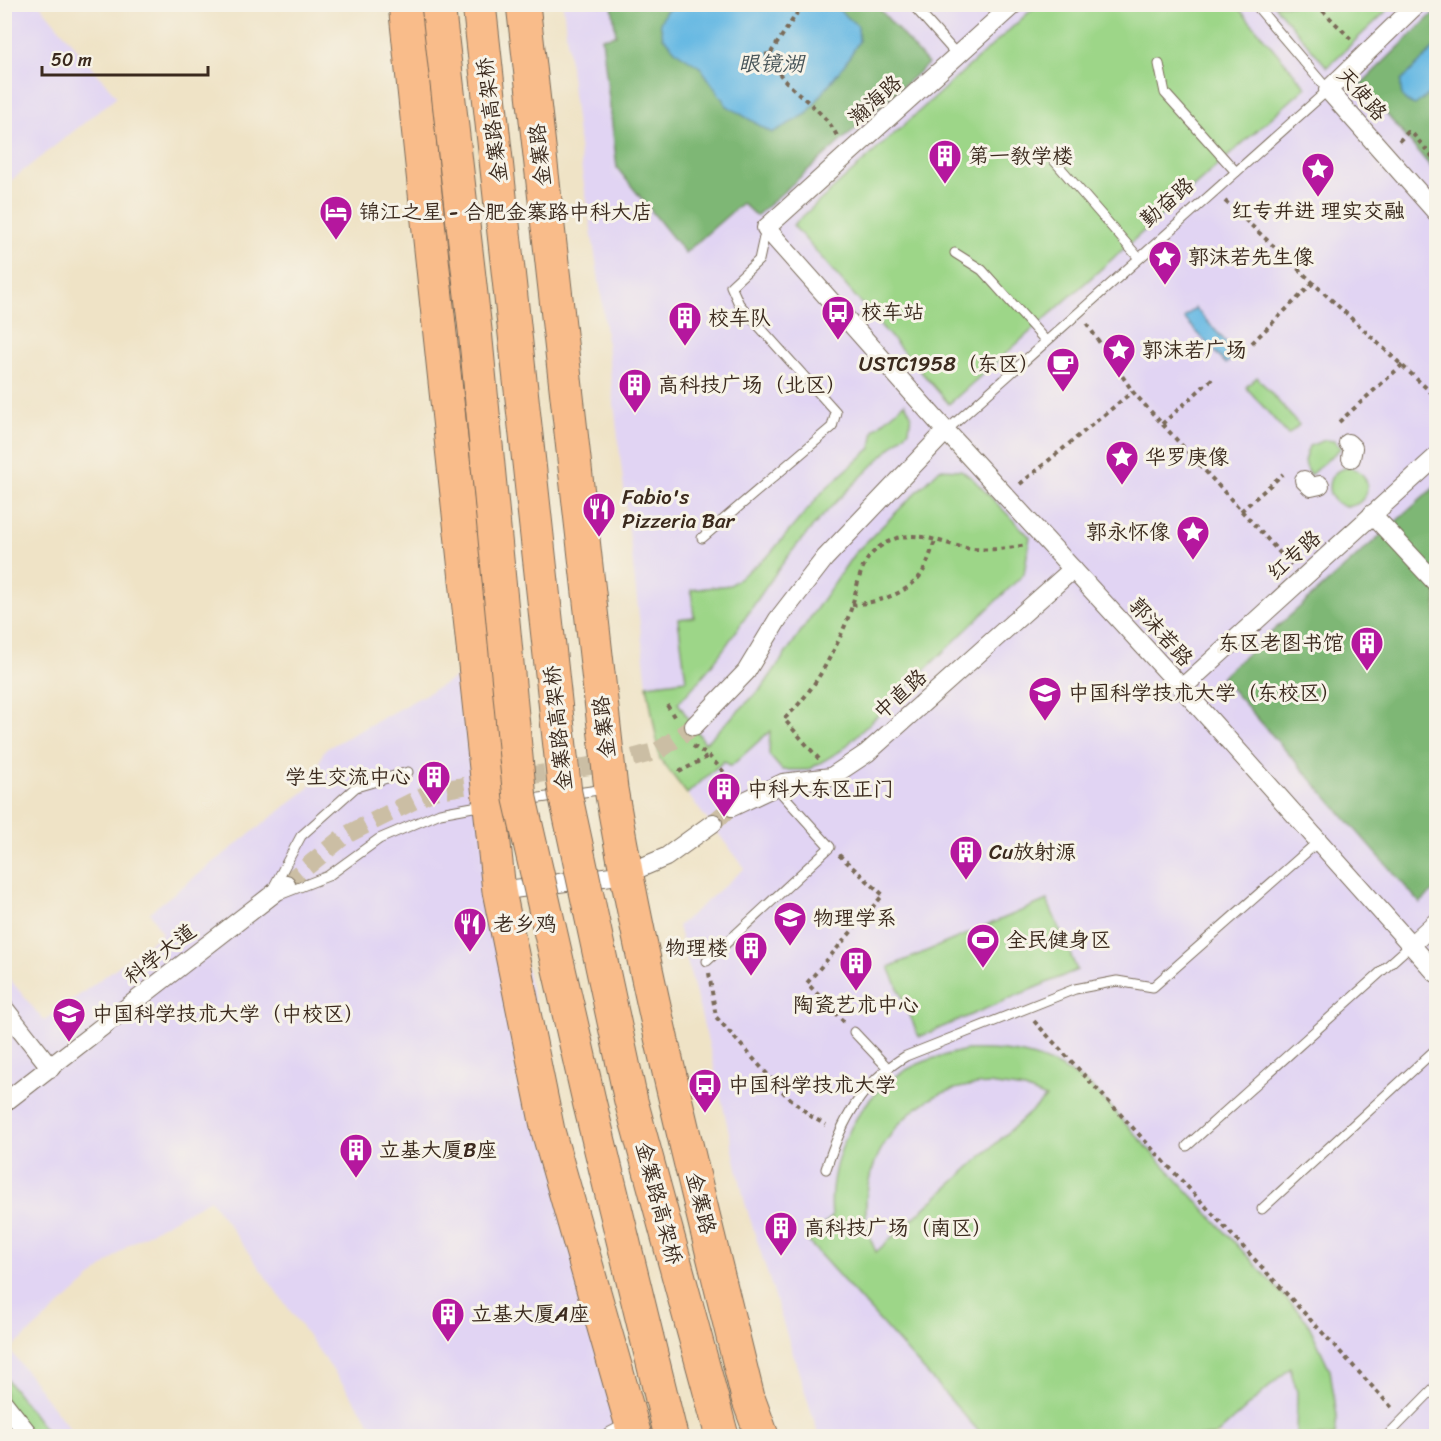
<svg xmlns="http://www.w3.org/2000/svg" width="1441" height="1441" viewBox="0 0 1441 1441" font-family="Sriracha,'LXGW WenKai TC',sans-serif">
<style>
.built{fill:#e1d4f3}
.green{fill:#9dd688;stroke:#6c8053;stroke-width:1.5;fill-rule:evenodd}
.forest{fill:#7eb774;stroke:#5c7049;stroke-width:1.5}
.water{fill:#67b9e3;stroke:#517280;stroke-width:1.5}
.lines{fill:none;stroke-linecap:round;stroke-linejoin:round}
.street-tunnel{stroke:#cbbea4;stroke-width:18;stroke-dasharray:18 9;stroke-linecap:butt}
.lane-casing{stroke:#7a6b59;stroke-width:11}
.street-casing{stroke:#7a6b59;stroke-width:20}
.highway-casing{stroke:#7a6b59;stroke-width:35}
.path{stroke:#7a6b59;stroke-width:4;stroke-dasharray:4.5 4.5;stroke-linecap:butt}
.lane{stroke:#fff;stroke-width:9}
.street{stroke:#fff;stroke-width:18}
.highway{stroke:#f9bc8a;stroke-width:33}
.highway-bridge-casing{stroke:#7a6b59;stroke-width:35;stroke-linecap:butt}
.highway-bridge{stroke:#f9bc8a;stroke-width:33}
.labels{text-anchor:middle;stroke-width:6;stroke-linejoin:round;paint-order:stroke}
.street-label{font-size:21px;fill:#3b2a1e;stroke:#f7f3e8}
.poi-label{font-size:21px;fill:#3b2a1e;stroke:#f7f3e8;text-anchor:start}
.water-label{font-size:22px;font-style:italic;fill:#485559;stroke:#f7f3e8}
</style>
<rect width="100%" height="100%" fill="#f7f3e8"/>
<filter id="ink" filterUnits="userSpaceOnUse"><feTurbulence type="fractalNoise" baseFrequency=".0167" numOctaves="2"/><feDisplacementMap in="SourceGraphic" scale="12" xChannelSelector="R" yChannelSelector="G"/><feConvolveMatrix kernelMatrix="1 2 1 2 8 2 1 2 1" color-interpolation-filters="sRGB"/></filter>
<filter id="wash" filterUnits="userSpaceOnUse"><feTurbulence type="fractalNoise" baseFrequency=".008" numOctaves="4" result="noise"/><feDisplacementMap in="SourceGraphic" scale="24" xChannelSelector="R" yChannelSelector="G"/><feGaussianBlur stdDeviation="1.35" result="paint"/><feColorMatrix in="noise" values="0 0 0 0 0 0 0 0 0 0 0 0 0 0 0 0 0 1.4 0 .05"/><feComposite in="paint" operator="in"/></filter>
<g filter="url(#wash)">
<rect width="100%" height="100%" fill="#efe3c6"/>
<g class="built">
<path d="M5,4L40,5L117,97L5,185Z"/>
<path d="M563,5H1436V1436H819L745,1203L710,1049L678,926L745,868L660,759L647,685L601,293L582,172Z"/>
<path d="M477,666L489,804L631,1426L612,1436H380L210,1199L128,1245L10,1350L75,1436H5L4,972L44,1021L162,934L150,912L309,788L324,750Z"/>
</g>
<g class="green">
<path d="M1037,5H1236L1306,87L949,404L793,225Z"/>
<path d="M1274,5H1393L1327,67Z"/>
<path d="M1257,377L1299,425L1288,435L1246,387Z"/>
<path d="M905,403L911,415L909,430C865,474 817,516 780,567C746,614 720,662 678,703L705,743L762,688L854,554L940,469L961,470L973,479L1030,537L1024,574L842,750L808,770H782L769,755L770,731L731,766L724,761L687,794L660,759L647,685L686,680L678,619L694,617L691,590L730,585L768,556L825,489L871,448L874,430Z"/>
<path d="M1325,440L1334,441L1341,448L1310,475L1304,461L1309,446Z"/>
<circle cx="1348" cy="487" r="19"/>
<path d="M1047,900L1077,970L919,1037L889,967Z"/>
<path d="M967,1050C1018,1048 1050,1057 1092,1087L1307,1321L1330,1370L1337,1416L1335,1436H1296L1297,1392L1290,1368L1215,1436H983L806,1239L832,1217C827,1163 854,1102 901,1073C922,1060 944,1055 967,1050ZM989,1084L1025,1089L1046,1098L876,1252C848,1195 881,1123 936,1096C952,1088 971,1085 989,1084Z"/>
<path d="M5,1377L50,1436H5Z"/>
</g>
<g class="forest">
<path d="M599,5H876L928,64L756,216L742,203L685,253L617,168L602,38L616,35L612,5Z"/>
<path d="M1436,11V173L1361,84Z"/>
<path d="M1436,486V889L1420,903L1221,677Z"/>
</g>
<g class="water">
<path d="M679,4L833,5L858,26L859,41L847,61L807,114L772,133L727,106L701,68L677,52L663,37L660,23L666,11Z"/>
<path d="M1436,46V89L1415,105C1402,101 1400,94 1401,81Z"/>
<path d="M1195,308L1237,354L1226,364L1184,318Z"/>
</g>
</g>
<g filter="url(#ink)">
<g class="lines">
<g class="street-tunnel">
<path d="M713,823L732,807"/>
<path d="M286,884L344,836L433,791L621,761L658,751L694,726"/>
</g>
<g class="lane-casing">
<g id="lane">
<path d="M912,4L958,56"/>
<path d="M1159,64L1165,93L1236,172"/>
<path d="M1051,157L1138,257"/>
<path d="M955,253L982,270L1045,340"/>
<path d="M946,431L1328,90L1255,4"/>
<path d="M702,538L832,427L836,412L739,304L731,286L759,260L766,228"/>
<path d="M525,800L606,789"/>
<path d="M272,890L301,836L356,787L408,772"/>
<path d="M282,894L328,876L379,839L440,813L484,805"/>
<path d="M707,961L830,847L775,786"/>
<path d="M854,1032L887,1067"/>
<path d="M1187,1146L1412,944"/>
<path d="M826,1169C841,1122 862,1082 906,1056L1075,989L1117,981L1153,987L1319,841"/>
<path d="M1262,1209L1436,1049"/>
<path d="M1387,1436L1436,1386"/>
</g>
</g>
<g class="street-casing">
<g id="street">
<path d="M1014,4L766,228L946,431L1182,688L1436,973"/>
<path d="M1417,4L1328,90L1436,212"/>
<path d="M1348,443L1353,448L1351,458"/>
<path d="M1304,480L1311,487L1320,485"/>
<path d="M1372,514L1436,583"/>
<path d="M1182,688L1436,457"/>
<path d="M694,726L746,672L778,619L825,558L946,431"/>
<path d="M732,807L783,783L831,777L867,753L1073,569"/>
<path d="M499,891L626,874L666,857L713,823"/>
<path d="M1412,944L1436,922"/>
<path d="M4,1008L51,1068"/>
<path d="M4,1103L286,884"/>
<path d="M4,1403L30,1436"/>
<path d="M612,1436L631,1426"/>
</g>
</g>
<g class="highway-casing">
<g id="highway">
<path d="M405,4L499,891L548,1131L635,1436"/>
<path d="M523,4L611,789C646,994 699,1196 748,1398L762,1436"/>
</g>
</g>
<g class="path">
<path d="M803,4L770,54C776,86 823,104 838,138"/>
<path d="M1316,4L1352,40"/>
<path d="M756,56L770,54"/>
<path d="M1399,141L1408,132L1412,133L1436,161"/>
<path d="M1225,201L1436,397"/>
<path d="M1087,324L1133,392L1291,565"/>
<path d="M1252,343L1313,283"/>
<path d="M1339,422L1402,365"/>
<path d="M1162,424L1213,378"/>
<path d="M1020,484L1132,392"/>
<path d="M1241,511L1283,474"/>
<path d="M852,605C877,602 903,596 920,576C927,567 931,551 935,541"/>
<path d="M667,705L676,720"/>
<path d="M693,746L709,756L736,785"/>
<path d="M819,759L784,719C803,702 818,680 830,657C839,641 847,622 852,606C860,577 860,553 894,539C917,530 944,544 966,548C987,551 1005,549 1026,545"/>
<path d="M679,772L709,756"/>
<path d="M839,855L883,895L807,983L845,1023"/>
<path d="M709,973L716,1017L785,1094L812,1117L826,1125"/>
<path d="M1034,1021L1394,1410"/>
</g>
<use href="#lane" class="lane"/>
<use href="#street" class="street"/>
<use href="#highway" class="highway"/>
<g class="highway-bridge-casing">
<g id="highway-bridge">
<path d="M438,4L475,330L520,799L590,1105L671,1436"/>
<path d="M479,4L565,793L631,1101L722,1436"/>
</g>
</g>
<use href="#highway-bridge" class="highway-bridge"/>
</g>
</g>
<defs>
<g id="building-pin" transform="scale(1.725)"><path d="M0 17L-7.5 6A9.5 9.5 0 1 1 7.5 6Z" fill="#b5179e" stroke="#f7f3e8"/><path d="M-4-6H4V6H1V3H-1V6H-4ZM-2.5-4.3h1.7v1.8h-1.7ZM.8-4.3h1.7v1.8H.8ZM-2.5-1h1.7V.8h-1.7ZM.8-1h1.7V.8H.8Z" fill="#fff"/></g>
<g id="sight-pin" transform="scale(1.725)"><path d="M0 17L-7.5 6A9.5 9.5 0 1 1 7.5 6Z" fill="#b5179e" stroke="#f7f3e8"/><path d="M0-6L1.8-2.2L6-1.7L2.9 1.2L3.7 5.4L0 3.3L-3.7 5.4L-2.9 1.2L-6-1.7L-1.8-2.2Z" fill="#fff"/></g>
<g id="hotel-pin" transform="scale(1.725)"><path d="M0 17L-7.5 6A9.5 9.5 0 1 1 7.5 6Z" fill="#b5179e" stroke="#f7f3e8"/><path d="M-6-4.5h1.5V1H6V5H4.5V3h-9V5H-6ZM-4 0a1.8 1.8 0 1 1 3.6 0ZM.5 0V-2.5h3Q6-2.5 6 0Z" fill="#fff"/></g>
<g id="bus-pin" transform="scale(1.725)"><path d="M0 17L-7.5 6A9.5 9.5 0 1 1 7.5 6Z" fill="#b5179e" stroke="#f7f3e8"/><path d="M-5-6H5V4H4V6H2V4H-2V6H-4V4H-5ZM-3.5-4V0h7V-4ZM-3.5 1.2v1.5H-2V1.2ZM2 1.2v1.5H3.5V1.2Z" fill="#fff"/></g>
<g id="cafe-pin" transform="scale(1.725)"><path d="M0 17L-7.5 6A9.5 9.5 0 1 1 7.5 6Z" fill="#b5179e" stroke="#f7f3e8"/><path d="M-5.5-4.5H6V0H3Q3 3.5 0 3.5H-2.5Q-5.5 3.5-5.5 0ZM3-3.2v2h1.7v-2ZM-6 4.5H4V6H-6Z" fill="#fff"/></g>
<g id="restaurant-pin" transform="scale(1.725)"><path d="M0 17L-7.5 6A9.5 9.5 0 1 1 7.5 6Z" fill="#b5179e" stroke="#f7f3e8"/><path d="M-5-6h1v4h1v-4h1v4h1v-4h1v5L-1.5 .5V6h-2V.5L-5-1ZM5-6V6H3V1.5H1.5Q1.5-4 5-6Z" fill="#fff"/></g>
<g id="university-pin" transform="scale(1.725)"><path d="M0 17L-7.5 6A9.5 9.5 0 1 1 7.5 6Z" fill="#b5179e" stroke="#f7f3e8"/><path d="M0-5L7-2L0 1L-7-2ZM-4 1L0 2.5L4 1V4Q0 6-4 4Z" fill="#fff"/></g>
<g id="stadium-pin" transform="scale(1.725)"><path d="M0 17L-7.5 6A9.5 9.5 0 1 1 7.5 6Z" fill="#b5179e" stroke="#f7f3e8"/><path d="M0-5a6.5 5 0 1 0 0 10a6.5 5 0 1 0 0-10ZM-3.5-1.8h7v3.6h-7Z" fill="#fff"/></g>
</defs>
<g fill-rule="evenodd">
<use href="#building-pin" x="945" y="156"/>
<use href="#sight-pin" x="1318" y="169"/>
<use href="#hotel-pin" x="336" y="212"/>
<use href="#sight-pin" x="1165" y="257"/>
<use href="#bus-pin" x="838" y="312"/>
<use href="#building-pin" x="685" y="318"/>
<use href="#sight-pin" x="1119" y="350"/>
<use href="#cafe-pin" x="1063" y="364"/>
<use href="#building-pin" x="635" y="385"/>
<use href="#sight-pin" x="1122" y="457"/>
<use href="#restaurant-pin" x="599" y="509"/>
<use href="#sight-pin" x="1193" y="532"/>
<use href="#building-pin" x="1367" y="643"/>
<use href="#university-pin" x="1045" y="693"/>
<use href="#building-pin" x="434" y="777"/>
<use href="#building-pin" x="724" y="789"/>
<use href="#building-pin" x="966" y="852"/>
<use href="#university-pin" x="790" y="918"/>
<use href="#restaurant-pin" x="470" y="924"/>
<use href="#stadium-pin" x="983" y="940"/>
<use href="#building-pin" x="751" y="948"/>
<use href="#building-pin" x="856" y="963"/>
<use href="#university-pin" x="69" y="1014"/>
<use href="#bus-pin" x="705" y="1085"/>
<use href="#building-pin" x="356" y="1150"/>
<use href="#building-pin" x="781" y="1228"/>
<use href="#building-pin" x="448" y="1314"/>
</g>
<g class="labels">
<g class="street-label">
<text transform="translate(1362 94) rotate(48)" y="7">天使路</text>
<text transform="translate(875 100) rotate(-42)" y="7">瀚海路</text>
<text transform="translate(492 120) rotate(-97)" y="7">金寨路高架桥</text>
<text transform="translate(540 155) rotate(-96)" y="7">金寨路</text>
<text transform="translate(1167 202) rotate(-41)" y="7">勤奋路</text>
<text transform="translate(1294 555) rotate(-42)" y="7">红专路</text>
<text transform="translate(1161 632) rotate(48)" y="7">郭沫若路</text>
<text transform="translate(900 694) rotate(-42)" y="7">中直路</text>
<text transform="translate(604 727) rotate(-97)" y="7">金寨路</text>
<text transform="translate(558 728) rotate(-96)" y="7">金寨路高架桥</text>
<text transform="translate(160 954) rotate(-38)" y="7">科学大道</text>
<text transform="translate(659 1203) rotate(75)" y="7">金寨路高架桥</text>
<text transform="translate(701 1203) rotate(76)" y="7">金寨路</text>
</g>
<g class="poi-label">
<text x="968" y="163">第一教学楼</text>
<text x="1318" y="218" text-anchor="middle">红专并进 理实交融</text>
<text x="359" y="219">锦江之星 - 合肥金寨路中科大店</text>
<text x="1188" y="264">郭沫若先生像</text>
<text x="861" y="319">校车站</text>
<text x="708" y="325">校车队</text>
<text x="1142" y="357">郭沫若广场</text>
<text x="1040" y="371" text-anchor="end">USTC1958（东区）</text>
<text x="658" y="392">高科技广场（北区）</text>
<text x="1145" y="464">华罗庚像</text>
<text x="622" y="504">Fabio's<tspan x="622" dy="24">Pizzeria Bar</tspan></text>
<text x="1170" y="539" text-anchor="end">郭永怀像</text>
<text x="1344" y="650" text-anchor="end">东区老图书馆</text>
<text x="1068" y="700">中国科学技术大学（东校区）</text>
<text x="411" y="784" text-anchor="end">学生交流中心</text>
<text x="747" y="796">中科大东区正门</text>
<text x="989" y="859">Cu放射源</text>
<text x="813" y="925">物理学系</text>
<text x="493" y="931">老乡鸡</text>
<text x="1006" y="947">全民健身区</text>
<text x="728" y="955" text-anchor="end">物理楼</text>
<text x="856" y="1012" text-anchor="middle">陶瓷艺术中心</text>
<text x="92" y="1021">中国科学技术大学（中校区）</text>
<text x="728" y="1092">中国科学技术大学</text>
<text x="379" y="1157">立基大厦B座</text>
<text x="804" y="1235">高科技广场（南区）</text>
<text x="471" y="1321">立基大厦A座</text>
</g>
<g class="water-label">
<text x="771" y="71">眼镜湖</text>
</g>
</g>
<rect width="1441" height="1441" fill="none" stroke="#f7f3e8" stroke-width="24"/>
<path d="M42 66v9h166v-9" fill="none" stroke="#3b2a1e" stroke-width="3"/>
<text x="51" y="66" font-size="18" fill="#3b2a1e" stroke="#f7f3e8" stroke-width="4.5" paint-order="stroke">50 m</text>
</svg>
